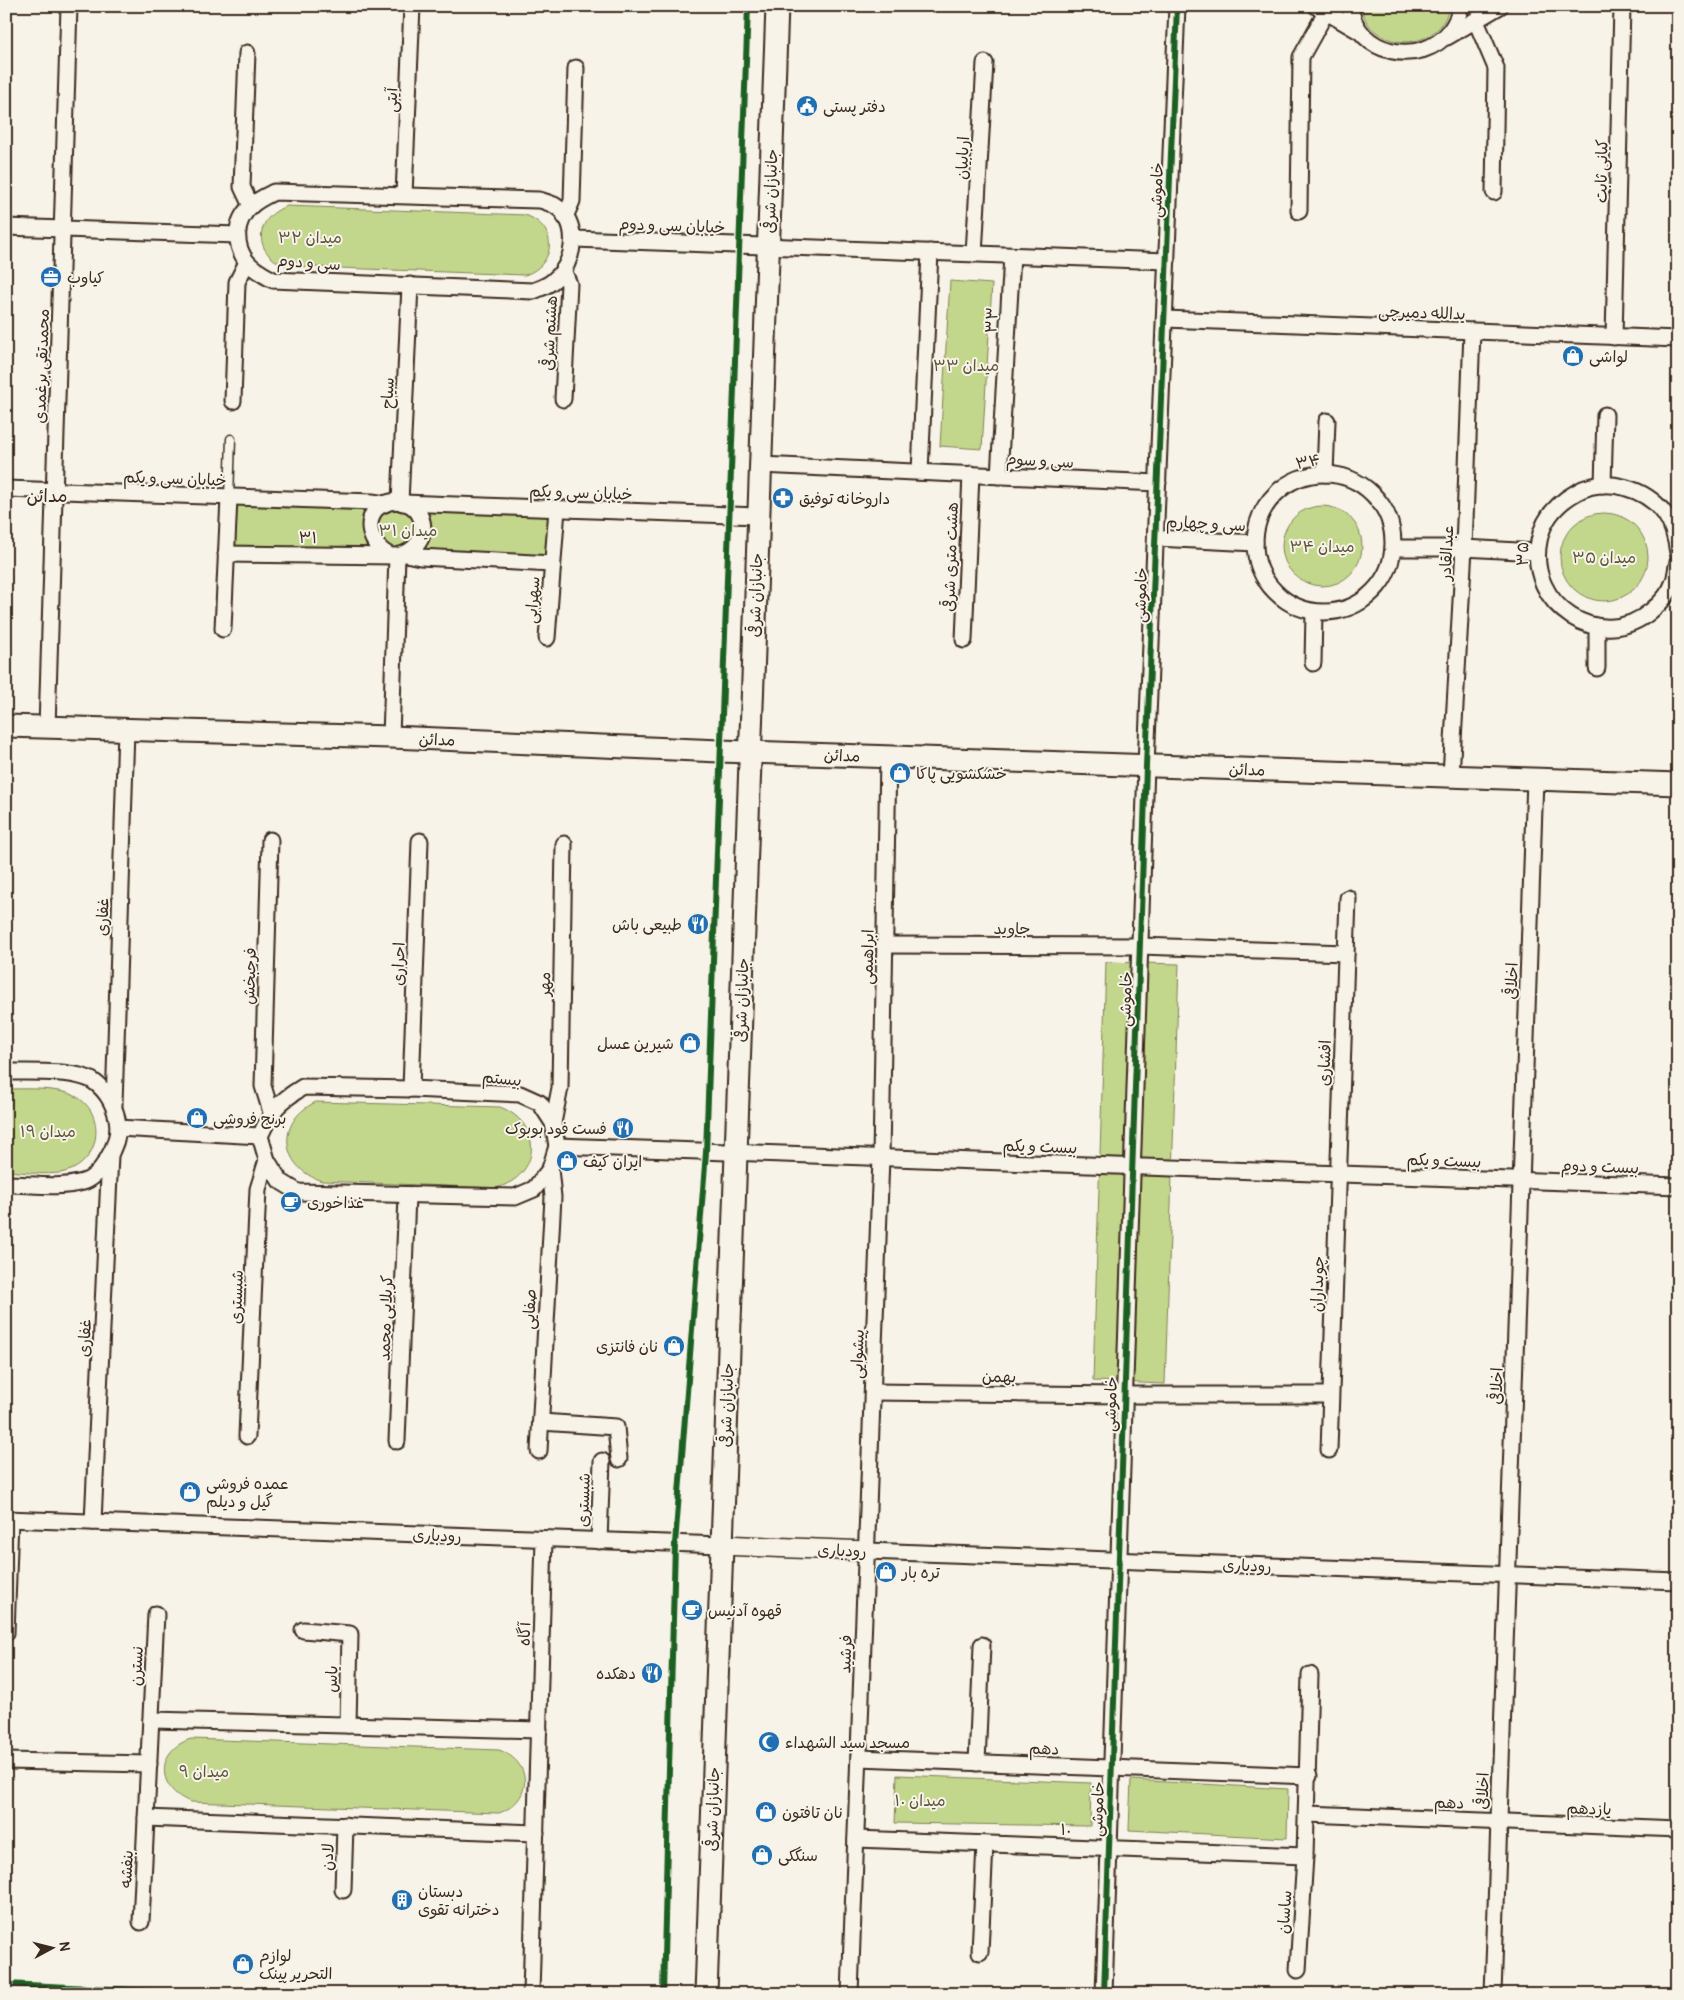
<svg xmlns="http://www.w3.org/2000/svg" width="1684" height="2000" viewBox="0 0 1684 2000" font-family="Pangolin,'Playpen Sans Arabic',sans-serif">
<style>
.green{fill:#c3d78c;stroke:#7f8055}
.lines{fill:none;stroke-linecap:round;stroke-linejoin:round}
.service-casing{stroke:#3b2a1e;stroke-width:11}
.minor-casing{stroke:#3b2a1e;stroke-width:19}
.tertiary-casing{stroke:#3b2a1e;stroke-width:22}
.secondary-casing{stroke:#3b2a1e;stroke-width:25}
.service{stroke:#f7f3e8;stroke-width:8}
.minor{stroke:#f7f3e8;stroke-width:15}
.tertiary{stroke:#f7f3e8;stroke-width:19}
.secondary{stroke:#f7f3e8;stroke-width:21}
.cycleway-casing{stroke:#f7f3e8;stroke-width:9}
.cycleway{stroke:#1b5e20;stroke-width:6}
.labels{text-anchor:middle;stroke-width:4;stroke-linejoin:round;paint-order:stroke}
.street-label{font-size:16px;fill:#3b2a1e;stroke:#f7f3e8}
.poi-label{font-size:16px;fill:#3b2a1e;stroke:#f7f3e8;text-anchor:start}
.park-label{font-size:16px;fill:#5d553a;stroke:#f7f3e8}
.neighbourhood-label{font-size:18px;fill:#3b2a1e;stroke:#f7f3e8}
</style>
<rect width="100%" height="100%" fill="#f7f3e8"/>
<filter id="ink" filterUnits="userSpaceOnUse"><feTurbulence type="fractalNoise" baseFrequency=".02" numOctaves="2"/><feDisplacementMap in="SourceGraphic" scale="10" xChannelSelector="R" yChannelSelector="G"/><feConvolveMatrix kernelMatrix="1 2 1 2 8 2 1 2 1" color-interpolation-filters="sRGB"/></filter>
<g filter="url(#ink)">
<g class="green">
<path d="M1360,6H1449C1444,41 1401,52 1376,32C1367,26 1364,16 1360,6Z"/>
<path d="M287,206L525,215C558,226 557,264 525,275L286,266C253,254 253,218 287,206Z"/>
<path d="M950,281L992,284L982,449L940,446Z"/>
<path d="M234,503L550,514L548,558L233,547Z"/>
<circle cx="1322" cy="546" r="40"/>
<circle cx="1604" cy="557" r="44"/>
<path d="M1106,962L1179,964L1165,1384L1093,1381Z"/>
<path d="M6,1089C25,1089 58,1087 75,1096C105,1111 102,1157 71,1170C55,1177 25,1172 6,1171Z"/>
<path d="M316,1102L500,1107C544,1124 541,1176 496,1188L322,1181C280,1168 275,1121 316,1102Z"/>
<path d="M191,1739L499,1750C533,1762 533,1801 499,1813L191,1802C156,1790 155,1750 191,1739Z"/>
<path d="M897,1775L1091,1783L1090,1826L895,1823Z"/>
<path d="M1131,1780L1288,1789L1287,1838L1129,1830Z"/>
</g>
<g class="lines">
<g class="service-casing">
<path id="service" d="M229,498L231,439"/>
</g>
<g class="minor-casing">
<g id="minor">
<path d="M1316,6L1359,31"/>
<path d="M1350,6C1356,55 1421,68 1450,31C1455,24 1460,15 1460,6"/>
<path d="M1476,21L1496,68L1494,192"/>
<path d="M1447,37L1500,6"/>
<path d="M247,53L242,187L251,206"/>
<path d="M274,192L539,200C544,201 549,203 554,205C581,221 576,263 554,280C548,286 541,288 533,291L273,280C264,275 254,270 247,262C234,245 234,221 251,206C257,200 266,196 274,192Z"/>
<path d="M404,195L412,6"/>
<path d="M1299,211L1301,57L1326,12"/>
<path d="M565,217L572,201L576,68"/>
<path d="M6,227L237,235"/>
<path d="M574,239L1167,261"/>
<path d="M974,254L985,63"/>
<path d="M1165,319L1678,339"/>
<path d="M1614,337L1622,6"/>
<path d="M563,399L569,284L563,270"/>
<path d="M233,401L237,282L247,262"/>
<path d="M760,465L1158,483"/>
<path d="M920,472L930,252"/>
<path d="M1325,474L1327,421"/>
<circle cx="1324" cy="543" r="69"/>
<path d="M999,476L1012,256"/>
<path d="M1603,485L1605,415"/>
<path d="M6,489L372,502L385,504"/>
<path d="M400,502L410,285"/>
<path d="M403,503L758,516"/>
<path d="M1156,538L1255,543"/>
<path d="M1393,548H1464L1536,552"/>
<path d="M1678,553C1676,539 1673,525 1665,514C1646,488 1605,476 1577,492C1557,503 1543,519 1539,541C1526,605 1600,654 1651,611C1661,603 1670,593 1674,581C1676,575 1676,568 1678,562"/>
<path d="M226,554L397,556C438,547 426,495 390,502C362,508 365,543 389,555"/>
<path d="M406,554L420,557L552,564"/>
<path d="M223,629L229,498"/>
<path d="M547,638L557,509"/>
<path d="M964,640L971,474"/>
<path d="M1313,663L1314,612"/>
<path d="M1597,668V627"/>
<path d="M47,728L69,6"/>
<path d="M391,737L397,556"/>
<path d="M1451,776L1464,548L1472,331"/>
<path d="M270,840L263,1086L271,1112"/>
<path d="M884,945L1140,946L1346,953"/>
<path d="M6,1072C29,1072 75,1070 93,1081C108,1091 117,1109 118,1127C118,1145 101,1177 83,1182C59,1189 31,1184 6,1184"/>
<path d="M303,1087L411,1089L520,1094L540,1103L553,1123L557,1146L550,1169L534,1189L515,1197L298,1192L280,1181L267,1160L260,1136C272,1110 278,1102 303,1087Z"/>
<path d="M411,1089L420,841"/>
<path d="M114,1105L126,730"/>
<path d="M553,1123L560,1088L564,844"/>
<path d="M118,1128L260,1136"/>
<path d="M557,1146L1678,1186"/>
<path d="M873,1392L1124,1395H1330"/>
<path d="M541,1422L616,1427L619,1459"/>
<path d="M247,1436L258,1189L267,1160"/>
<path d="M397,1441L407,1196"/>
<path d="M1329,1450L1348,898"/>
<path d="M539,1451L553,1197L550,1169"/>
<path d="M6,1519L721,1545"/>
<path d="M93,1522L110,1155"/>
<path d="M599,1541L602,1461"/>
<path d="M867,1551L1678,1581"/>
<path d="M303,1630L350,1634L348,1725"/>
<path d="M6,1633L10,1519"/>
<path d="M151,1720L539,1730"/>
<path d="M859,1758L1309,1776"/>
<path d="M6,1761L149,1764"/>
<path d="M977,1763L982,1645"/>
<path d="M1307,1814L1678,1829"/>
<path d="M146,1818L536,1833"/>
<path d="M856,1839L1305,1856"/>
<path d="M343,1890L345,1825"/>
<path d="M141,1922L156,1614"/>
<path d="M980,1952L985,1844"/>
<path d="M1298,1970L1305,1856L1310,1675"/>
<path d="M531,1994L544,1539"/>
<path d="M850,1994L881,1158L888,757"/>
<path d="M1104,1994L1146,766L1177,6"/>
<path d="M1493,1994L1535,779"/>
</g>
</g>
<g class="tertiary-casing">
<path id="tertiary" d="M721,1545L867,1551"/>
</g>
<g class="secondary-casing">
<g id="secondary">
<path d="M6,726L391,737L720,751L1678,784"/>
<path d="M706,1994L777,6"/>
</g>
</g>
<use href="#service" class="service"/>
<use href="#minor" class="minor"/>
<use href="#tertiary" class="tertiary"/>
<use href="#secondary" class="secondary"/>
<g class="cycleway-casing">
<g id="cycleway">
<path d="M6,1984L216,1994"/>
<path d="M663,1994L675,1544L706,1152L748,6"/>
<path d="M1104,1994L1146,766L1177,6"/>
</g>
</g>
<use href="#cycleway" class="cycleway"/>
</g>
</g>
<defs>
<g id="civic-disc" transform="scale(1.125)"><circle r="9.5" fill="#1f6fb2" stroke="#f7f3e8"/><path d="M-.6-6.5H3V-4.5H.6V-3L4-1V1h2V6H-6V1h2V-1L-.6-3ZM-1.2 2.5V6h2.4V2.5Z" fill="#fff"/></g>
<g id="office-disc" transform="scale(1.125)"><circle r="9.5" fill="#1f6fb2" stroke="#f7f3e8"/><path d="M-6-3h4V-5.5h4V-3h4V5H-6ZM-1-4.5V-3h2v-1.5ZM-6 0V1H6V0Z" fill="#fff"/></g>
<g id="shop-disc" transform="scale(1.125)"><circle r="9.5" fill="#1f6fb2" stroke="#f7f3e8"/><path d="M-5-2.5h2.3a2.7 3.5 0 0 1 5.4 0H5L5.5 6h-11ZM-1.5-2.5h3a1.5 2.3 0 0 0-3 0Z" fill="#fff"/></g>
<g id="pharmacy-disc" transform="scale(1.125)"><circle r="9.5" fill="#1f6fb2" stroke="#f7f3e8"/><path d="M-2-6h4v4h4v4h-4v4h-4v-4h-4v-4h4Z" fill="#fff"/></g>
<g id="restaurant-disc" transform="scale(1.125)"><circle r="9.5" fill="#1f6fb2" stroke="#f7f3e8"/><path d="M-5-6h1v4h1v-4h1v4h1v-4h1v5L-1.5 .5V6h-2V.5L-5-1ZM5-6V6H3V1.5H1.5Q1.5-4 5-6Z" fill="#fff"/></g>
<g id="cafe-disc" transform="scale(1.125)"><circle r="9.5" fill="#1f6fb2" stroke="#f7f3e8"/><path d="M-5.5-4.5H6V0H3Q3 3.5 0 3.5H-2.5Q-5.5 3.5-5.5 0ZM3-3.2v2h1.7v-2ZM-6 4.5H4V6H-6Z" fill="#fff"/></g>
<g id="mosque-disc" transform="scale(1.125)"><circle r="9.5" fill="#1f6fb2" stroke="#f7f3e8"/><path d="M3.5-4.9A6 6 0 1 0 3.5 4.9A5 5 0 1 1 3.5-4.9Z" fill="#fff"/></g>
<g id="building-disc" transform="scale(1.125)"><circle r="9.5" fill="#1f6fb2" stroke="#f7f3e8"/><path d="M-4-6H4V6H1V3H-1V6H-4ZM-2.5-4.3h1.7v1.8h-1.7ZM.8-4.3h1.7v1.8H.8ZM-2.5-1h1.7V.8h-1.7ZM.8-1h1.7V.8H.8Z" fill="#fff"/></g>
</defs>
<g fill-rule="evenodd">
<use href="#civic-disc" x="807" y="106"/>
<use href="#office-disc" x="51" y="277"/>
<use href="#shop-disc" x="1573" y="356"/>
<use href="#pharmacy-disc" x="783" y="498"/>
<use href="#shop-disc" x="900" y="773"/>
<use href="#restaurant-disc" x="698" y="924"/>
<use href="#shop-disc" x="690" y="1043"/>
<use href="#shop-disc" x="197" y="1118"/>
<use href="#restaurant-disc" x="623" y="1128"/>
<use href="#shop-disc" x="567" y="1161"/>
<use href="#cafe-disc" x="291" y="1202"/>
<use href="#shop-disc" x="674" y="1346"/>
<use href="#shop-disc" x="190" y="1492"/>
<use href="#shop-disc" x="886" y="1572"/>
<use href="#cafe-disc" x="692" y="1610"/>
<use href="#restaurant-disc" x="652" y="1673"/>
<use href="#mosque-disc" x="769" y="1742"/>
<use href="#shop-disc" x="766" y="1812"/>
<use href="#shop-disc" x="762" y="1855"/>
<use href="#building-disc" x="402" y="1900"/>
<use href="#shop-disc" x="243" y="1964"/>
</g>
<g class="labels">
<g class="street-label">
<text transform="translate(391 100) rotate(-88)" y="6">آیتی</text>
<text transform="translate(962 158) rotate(-87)" y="6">اربابیان</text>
<text transform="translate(1601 171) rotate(-89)" y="6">کیانی ثابت</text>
<text transform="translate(1156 190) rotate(-88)" y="6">خاموشی</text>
<text transform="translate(770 191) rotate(-88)" y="6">جانبازان شرقی</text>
<text transform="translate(672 225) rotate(2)" y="6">خیابان سی و دوم</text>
<text transform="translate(309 262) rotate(4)" y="6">سی و دوم</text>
<text transform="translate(1422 312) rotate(2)" y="6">یدالله دمیرچی</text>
<text transform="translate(991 320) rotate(-87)" y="6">۳۳</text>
<text transform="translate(549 333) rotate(-87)" y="6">هشتم شرقی</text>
<text transform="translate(41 366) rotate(-88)" y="6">محمدتقی برغمدی</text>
<text transform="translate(387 393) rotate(-87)" y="6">سیاح</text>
<text transform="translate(1040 460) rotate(3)" y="6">سی و سوم</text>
<text transform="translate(1308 461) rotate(-11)" y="6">۳۴</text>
<text transform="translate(175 478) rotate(2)" y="6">خیابان سی و یکم</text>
<text transform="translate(581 492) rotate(2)" y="6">خیابان سی و یکم</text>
<text transform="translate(1206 523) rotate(3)" y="6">سی و چهارم</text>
<text transform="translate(308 537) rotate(1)" y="6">۳۱</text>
<text transform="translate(1446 553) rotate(-87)" y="6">عبدالقادر</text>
<text transform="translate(1522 554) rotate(-89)" y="6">۳۵</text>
<text transform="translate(950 557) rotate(-88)" y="6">هشت متری شرقی</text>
<text transform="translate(755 595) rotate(-88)" y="6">جانبازان شرقی</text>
<text transform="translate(1140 595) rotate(-88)" y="6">خاموشی</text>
<text transform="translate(532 600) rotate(-86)" y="6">سهرابی</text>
<text transform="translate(437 739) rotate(2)" y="6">مدائن</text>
<text transform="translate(842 755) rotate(2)" y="6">مدائن</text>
<text transform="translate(1247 769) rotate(2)" y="6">مدائن</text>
<text transform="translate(102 917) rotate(-88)" y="6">غفاری</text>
<text x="1012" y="934">جاوید</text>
<text transform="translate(867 957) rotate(-89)" y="6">ابراهیمی</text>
<text transform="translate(398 964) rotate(-88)" y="6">احراری</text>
<text transform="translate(249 976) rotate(-88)" y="6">فرحبخش</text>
<text transform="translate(1511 981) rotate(-88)" y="6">اخلاقی</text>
<text transform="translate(544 984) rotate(-89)" y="6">مهر</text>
<text transform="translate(1125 999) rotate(-88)" y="6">خاموشی</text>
<text transform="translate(741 1000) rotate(-88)" y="6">جانبازان شرقی</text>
<text transform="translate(1324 1063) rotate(-88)" y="6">افشاری</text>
<text transform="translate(502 1078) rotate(6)" y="6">بیستم</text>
<text transform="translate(1040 1146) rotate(2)" y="6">بیست و یکم</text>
<text transform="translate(1444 1160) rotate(2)" y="6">بیست و یکم</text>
<text transform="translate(1600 1166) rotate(2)" y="6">بیست و دوم</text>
<text transform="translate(1317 1284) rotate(-88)" y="6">چوبداران</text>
<text transform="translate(236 1297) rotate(-88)" y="6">شبستری</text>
<text transform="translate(529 1309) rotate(-87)" y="6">صفایی</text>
<text transform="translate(385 1318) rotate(-88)" y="6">کربلایی محمد</text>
<text transform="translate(84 1338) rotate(-87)" y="6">غفاری</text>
<text transform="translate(857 1354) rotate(-88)" y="6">پیشوایی</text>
<text transform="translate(999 1376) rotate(1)" y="6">بهمن</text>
<text transform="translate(1496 1386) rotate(-88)" y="6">اخلاقی</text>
<text transform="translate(1110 1404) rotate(-88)" y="6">خاموشی</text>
<text transform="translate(726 1405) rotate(-88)" y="6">جانبازان شرقی</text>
<text transform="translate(583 1500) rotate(-88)" y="6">شبستری</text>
<text transform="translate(437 1535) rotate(2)" y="6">رودباری</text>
<text transform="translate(842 1550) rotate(2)" y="6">رودباری</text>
<text transform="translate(1247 1565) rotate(2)" y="6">رودباری</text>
<text transform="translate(524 1634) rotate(-88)" y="6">آگاه</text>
<text transform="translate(845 1654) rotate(-88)" y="6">فرشید</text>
<text transform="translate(136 1666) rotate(-87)" y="6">نسترن</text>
<text transform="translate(331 1679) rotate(-88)" y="6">یاس</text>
<text transform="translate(1044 1748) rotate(2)" y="6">دهم</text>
<text transform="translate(1482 1791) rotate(-88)" y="6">اخلاقی</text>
<text transform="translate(1449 1802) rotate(2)" y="6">دهم</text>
<text transform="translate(1589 1808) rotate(2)" y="6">یازدهم</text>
<text transform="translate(712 1809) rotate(-88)" y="6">جانبازان شرقی</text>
<text transform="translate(1097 1809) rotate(-88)" y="6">خاموشی</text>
<text transform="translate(1066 1829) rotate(2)" y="6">۱۰</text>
<text transform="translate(327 1857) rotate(-88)" y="6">لادن</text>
<text transform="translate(126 1869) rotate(-87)" y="6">بنفشه</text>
<text transform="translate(1284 1912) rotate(-86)" y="6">ساسان</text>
</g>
<g class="poi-label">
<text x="823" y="112">دفتر پستی</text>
<text x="67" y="283">کیاوب</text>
<text x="1589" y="362">لواشی</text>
<text x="799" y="504">داروخانه توفیق</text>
<text x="916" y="779">خشکشویی پاکا</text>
<text x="682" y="930" text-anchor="end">طبیعی باش</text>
<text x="674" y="1049" text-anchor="end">شیرین عسل</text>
<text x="213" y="1124">برنج فروشی</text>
<text x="607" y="1134" text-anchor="end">فست فود بوبوک</text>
<text x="583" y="1167">ایران کیف</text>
<text x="307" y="1208">غذاخوری</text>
<text x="658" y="1352" text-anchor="end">نان فانتزی</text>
<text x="206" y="1489">عمده فروشی<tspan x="206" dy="18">گیل و دیلم</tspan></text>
<text x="902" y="1578">تره بار</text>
<text x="708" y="1616">قهوه آدنیس</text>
<text x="636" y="1679" text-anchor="end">دهکده</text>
<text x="785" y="1748">مسجد سید الشهداء</text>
<text x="782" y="1818">نان تافتون</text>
<text x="778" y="1861">سنگکی</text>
<text x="418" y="1897">دبستان<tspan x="418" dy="18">دخترانه تقوی</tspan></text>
<text x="259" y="1961">لوازم<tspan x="259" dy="18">التحریر پینک</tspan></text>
</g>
<g class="park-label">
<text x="310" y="243">میدان ۳۲</text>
<text x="966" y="371">میدان ۳۳</text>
<text x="408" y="536">میدان ۳۱</text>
<text x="1322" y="552">میدان ۳۴</text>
<text x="1604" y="563">میدان ۳۵</text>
<text x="48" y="1137">میدان ۱۹</text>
<text x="204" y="1777">میدان ۹</text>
<text x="920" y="1806">میدان ۱۰</text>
</g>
<g class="neighbourhood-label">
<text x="47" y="502">مدائن</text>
</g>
</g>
<rect width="1684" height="2000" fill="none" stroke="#f7f3e8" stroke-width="25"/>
<rect x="12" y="12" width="1659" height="1975" fill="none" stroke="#3b2a1e" stroke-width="2" filter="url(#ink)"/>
<g transform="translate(52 1948) rotate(83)" stroke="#f7f3e8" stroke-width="4" paint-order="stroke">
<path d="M0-4L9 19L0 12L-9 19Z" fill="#3b2a1e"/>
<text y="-8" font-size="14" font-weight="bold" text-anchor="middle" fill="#3b2a1e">N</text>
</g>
</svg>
